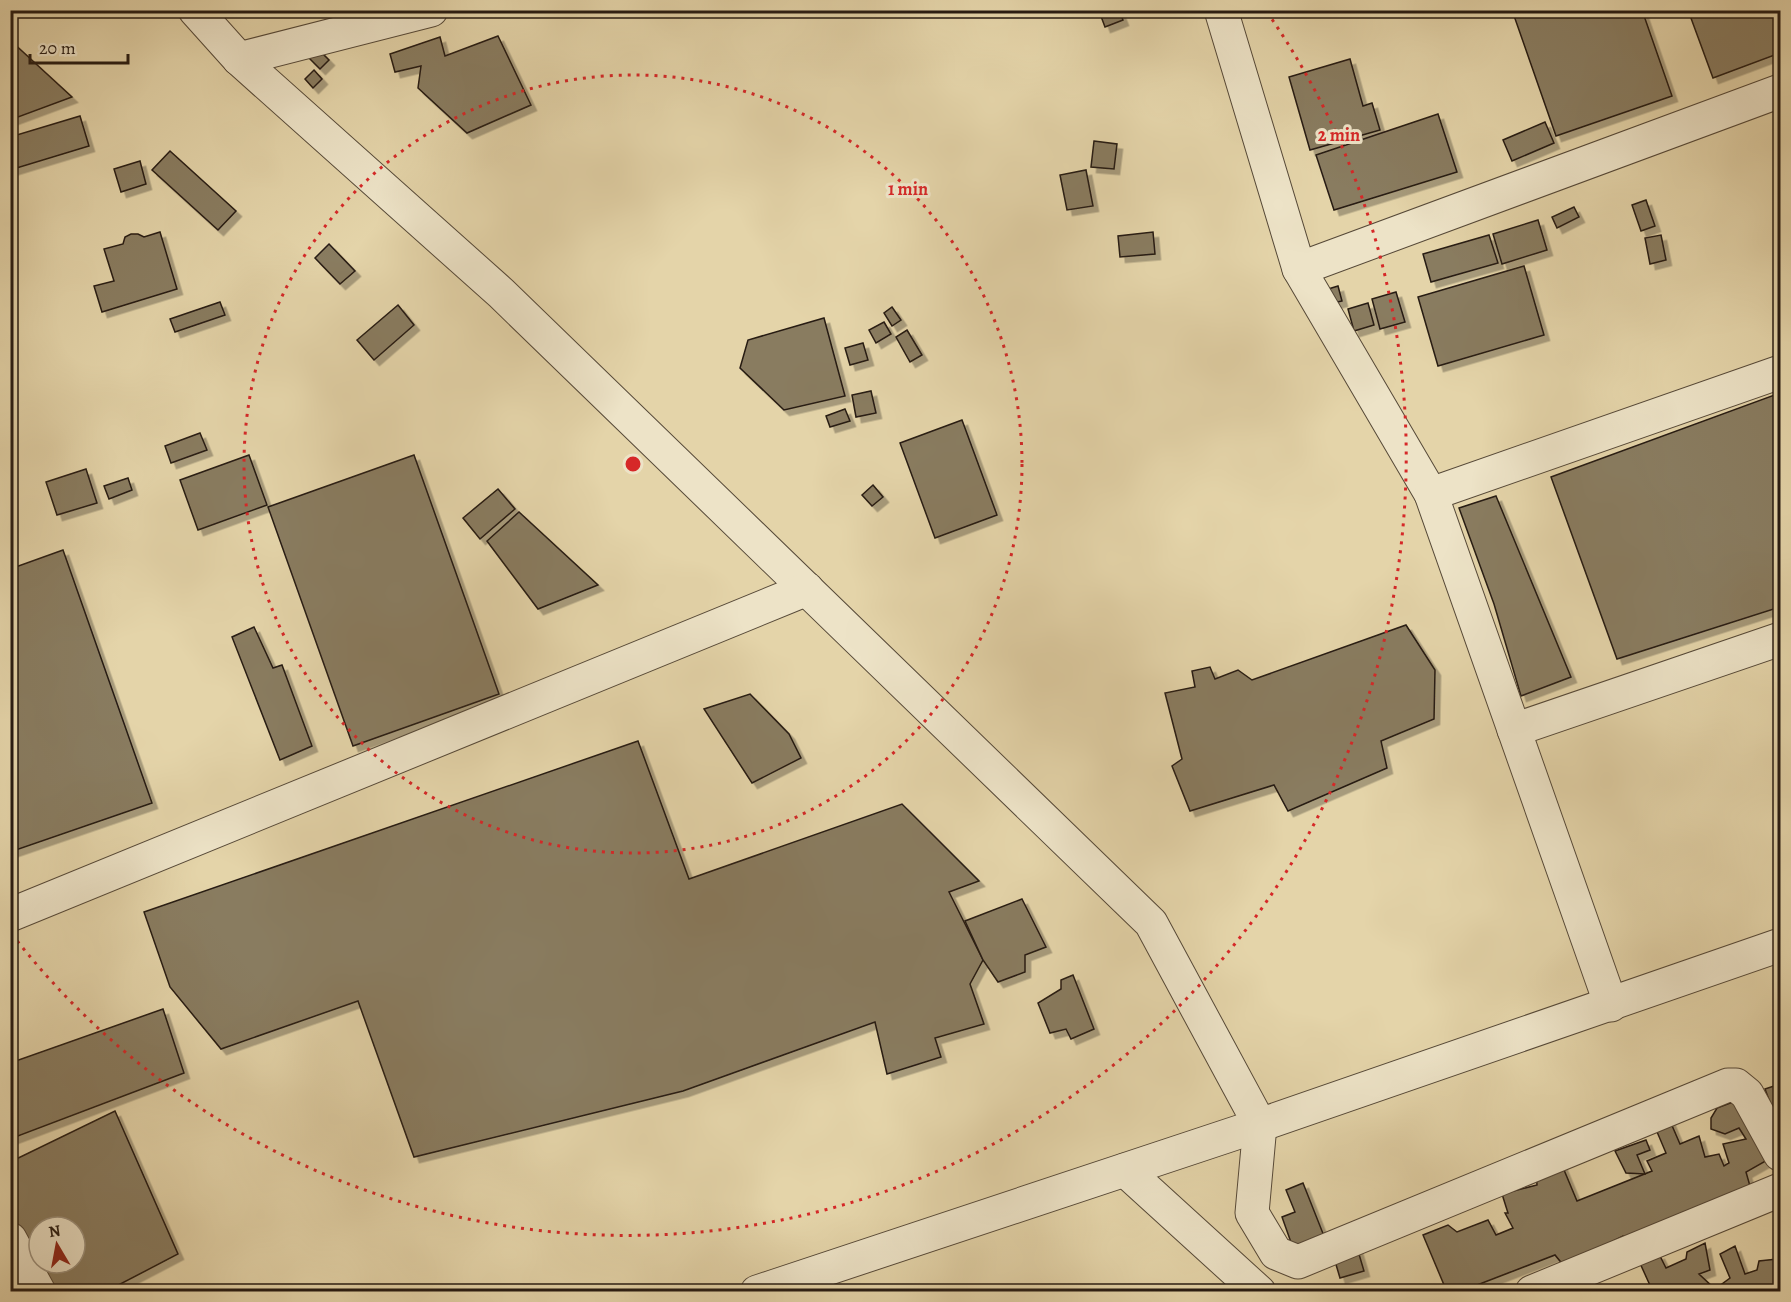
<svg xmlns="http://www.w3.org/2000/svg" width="1791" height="1302" viewBox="0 0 1791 1302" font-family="Alegreya,serif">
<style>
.building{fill:#897b61;stroke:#271b12;stroke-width:1.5;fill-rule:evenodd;filter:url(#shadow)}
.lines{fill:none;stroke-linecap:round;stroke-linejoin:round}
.minor-casing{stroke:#564938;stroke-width:35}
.minor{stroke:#ede3c7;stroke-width:33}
.ring{fill:none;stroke:#d62828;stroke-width:3;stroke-dasharray:3 6}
.centre{fill:#d62828;stroke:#ede3c7;stroke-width:3}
.ring-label{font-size:18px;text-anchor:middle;font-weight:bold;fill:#d62828;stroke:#ede3c7;stroke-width:6;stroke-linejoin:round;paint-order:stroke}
</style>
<defs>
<filter id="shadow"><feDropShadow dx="5.5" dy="5.5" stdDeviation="0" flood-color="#0004"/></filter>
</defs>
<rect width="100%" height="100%" fill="#e4d4a9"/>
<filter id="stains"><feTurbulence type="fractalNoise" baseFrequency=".00333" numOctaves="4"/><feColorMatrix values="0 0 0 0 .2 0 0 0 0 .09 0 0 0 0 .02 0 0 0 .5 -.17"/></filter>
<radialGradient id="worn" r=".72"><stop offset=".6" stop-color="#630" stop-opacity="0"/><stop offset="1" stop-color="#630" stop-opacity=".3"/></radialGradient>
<g class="building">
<path d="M1119,10L1123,20L1105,27L1099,11Z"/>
<path d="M1512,10H1642L1672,96L1556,136Z"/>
<path d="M1688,10H1780V53L1713,78Z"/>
<path d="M498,36L531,105L467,133L418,88L421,66L395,72L390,54L440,37L445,56Z"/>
<path d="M10,40L72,97L10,120Z"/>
<path d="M318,49L329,60L320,69L309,58Z"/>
<path d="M1350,59L1363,106L1372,103L1380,130L1310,150L1289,77Z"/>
<path d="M314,70L322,79L313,88L305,79Z"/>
<path d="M1438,114L1457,172L1334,210L1316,155Z"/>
<path d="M80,116L89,146L10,170V137Z"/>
<path d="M1545,122L1554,143L1512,161L1503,140Z"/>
<path d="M1094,141L1117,144L1114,169L1091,167Z"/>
<path d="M170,151L236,211L218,230L152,170Z"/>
<path d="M140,161L146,184L121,192L114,169Z"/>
<path d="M1086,170L1093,206L1067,210L1060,175Z"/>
<path d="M1646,200L1655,226L1641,231L1632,205Z"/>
<path d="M1574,207L1579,217L1557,228L1552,217Z"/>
<path d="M1538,220L1547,250L1502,264L1493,234Z"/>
<path d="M160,232L177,289L102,312L94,286L114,281L104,249L123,244L125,237L131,234H138L144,237Z"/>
<path d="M1153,232L1155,254L1120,257L1118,236Z"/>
<path d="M1489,235L1498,263L1431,282L1423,254Z"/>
<path d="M1661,235L1666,260L1650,264L1645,238Z"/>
<path d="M329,244L355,271L340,284L315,258Z"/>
<path d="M1524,266L1544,335L1438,366L1418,297Z"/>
<path d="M1338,286L1342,301L1329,304L1325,290Z"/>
<path d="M1396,292L1405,322L1380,329L1372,299Z"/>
<path d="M220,302L225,315L175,332L170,319Z"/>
<path d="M1368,303L1374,325L1354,331L1348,309Z"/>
<path d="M398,305L414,325L374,360L357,340Z"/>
<path d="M892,307L901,320L892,326L884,313Z"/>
<path d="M824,318L845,396L784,410L740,368L748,340Z"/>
<path d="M884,322L891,334L876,343L869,330Z"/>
<path d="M907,330L922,355L910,362L896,337Z"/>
<path d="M863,343L868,360L850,365L845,348Z"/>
<path d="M871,391L876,413L856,417L852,395Z"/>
<path d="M1780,393V607L1617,659L1551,477Z"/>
<path d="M845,409L850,421L830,427L826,416Z"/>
<path d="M962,420L997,515L935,538L900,443Z"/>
<path d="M200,433L207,450L171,463L165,446Z"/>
<path d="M249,455L267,505L198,530L180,480Z"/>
<path d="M414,455L499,694L353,746L268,507Z"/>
<path d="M86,469L97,503L57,515L46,482Z"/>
<path d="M128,478L132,490L109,499L104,486Z"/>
<path d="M873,485L883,497L872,506L862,495Z"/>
<path d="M498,489L515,509L480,539L463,518Z"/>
<path d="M1496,496L1571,677L1521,696L1494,604L1459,508Z"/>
<path d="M519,512L598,585L538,609L487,541Z"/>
<path d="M63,550L152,803L10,852V569Z"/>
<path d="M1406,625L1435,670L1434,719L1381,741L1387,768L1288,811L1274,785L1190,811L1172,766L1182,759L1165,693L1195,687L1192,671L1210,667L1215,679L1238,670L1252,680Z"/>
<path d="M254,627L273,668L282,665L312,746L280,760L232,637Z"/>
<path d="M750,694L789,734L801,758L752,783L704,709Z"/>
<path d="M638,741L689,879L902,804L979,881L949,892L983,960L970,984L984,1024L935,1038L941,1057L887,1074L875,1022L683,1091L414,1157L358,1001L221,1049L170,987L144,912Z"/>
<path d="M1022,899L1046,947L1025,955V972L998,982L983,960L965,921Z"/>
<path d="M1073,975L1094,1029L1071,1039L1066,1029L1050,1033L1038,1003L1061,989V980Z"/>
<path d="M163,1009L184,1073L10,1139V1063Z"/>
<path d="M1780,1084V1130L1765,1089Z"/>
<path d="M1746,1097L1778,1154L1746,1172L1750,1186L1629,1239L1623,1236L1564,1266L1555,1255L1459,1292H1447L1423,1235L1448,1225L1457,1232L1488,1220L1496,1235L1513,1228L1505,1213H1508L1502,1194L1537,1185L1536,1168L1559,1158L1577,1201L1652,1171L1647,1161L1666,1153L1652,1120L1667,1114L1680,1144L1699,1136L1705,1157L1719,1154L1724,1166L1729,1163L1723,1144L1746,1139L1739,1128L1725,1134L1711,1129V1118L1717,1108Z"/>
<path d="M115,1111L178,1254L105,1292H42L10,1218V1162ZM39,1227H75V1263H39Z"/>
<path d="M1646,1140L1650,1150L1637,1155L1645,1174L1626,1173L1615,1151Z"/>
<path d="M1303,1183L1324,1236L1293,1248L1282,1217L1295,1212L1286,1190Z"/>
<path d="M1705,1243L1710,1270L1699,1274L1715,1289L1730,1278L1720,1254L1735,1246L1745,1274L1757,1270L1759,1261L1777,1259L1780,1265V1290L1653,1292L1639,1261L1659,1254L1666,1268L1686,1259L1687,1252Z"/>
<path d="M1356,1244L1364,1271L1340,1278L1332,1251Z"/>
</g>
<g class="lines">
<g class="minor-casing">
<g id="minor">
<path d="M195,10L239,59L501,293L1151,923L1260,1125L1252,1213L1276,1253L1298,1262L1728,1085H1736L1747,1094L1780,1154"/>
<path d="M1221,10L1299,269L1431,494L1611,1005"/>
<path d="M239,59L431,10"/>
<path d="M1299,269L1780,91"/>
<path d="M1431,494L1780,372"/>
<path d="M1514,730L1780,639"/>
<path d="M10,915L807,589"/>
<path d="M1125,1170L1259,1292"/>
<path d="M10,1239L39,1292"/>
<path d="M757,1292L1260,1125L1780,945"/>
<path d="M1532,1292L1780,1190"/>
</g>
</g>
<use href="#minor" class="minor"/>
</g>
<g class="ring">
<circle cx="633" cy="464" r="389"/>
<path d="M1267 12A779 779 0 0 1 11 933"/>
</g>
<circle cx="633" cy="464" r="9" class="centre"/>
<g class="ring-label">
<text x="1339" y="141">2 min</text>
<text x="908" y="195">1 min</text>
</g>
<rect width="1791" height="1302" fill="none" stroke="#e4d4a9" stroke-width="36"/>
<rect x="12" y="12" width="1767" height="1278" fill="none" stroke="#271b12" stroke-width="3"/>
<rect x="18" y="18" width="1755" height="1266" fill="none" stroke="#271b12" stroke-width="1.5"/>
<g transform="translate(57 1245) rotate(350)"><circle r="28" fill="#ede3c7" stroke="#9e937f" stroke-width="1.5"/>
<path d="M0-4.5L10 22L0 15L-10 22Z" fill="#8f2418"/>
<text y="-9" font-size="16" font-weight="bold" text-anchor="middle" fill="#271b12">N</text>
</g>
<path d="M30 54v9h98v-9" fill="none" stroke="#271b12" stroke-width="3"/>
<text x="39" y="54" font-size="18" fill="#271b12" stroke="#ede3c7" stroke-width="4.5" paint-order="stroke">20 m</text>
<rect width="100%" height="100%" filter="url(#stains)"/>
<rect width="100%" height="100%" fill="url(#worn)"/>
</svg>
